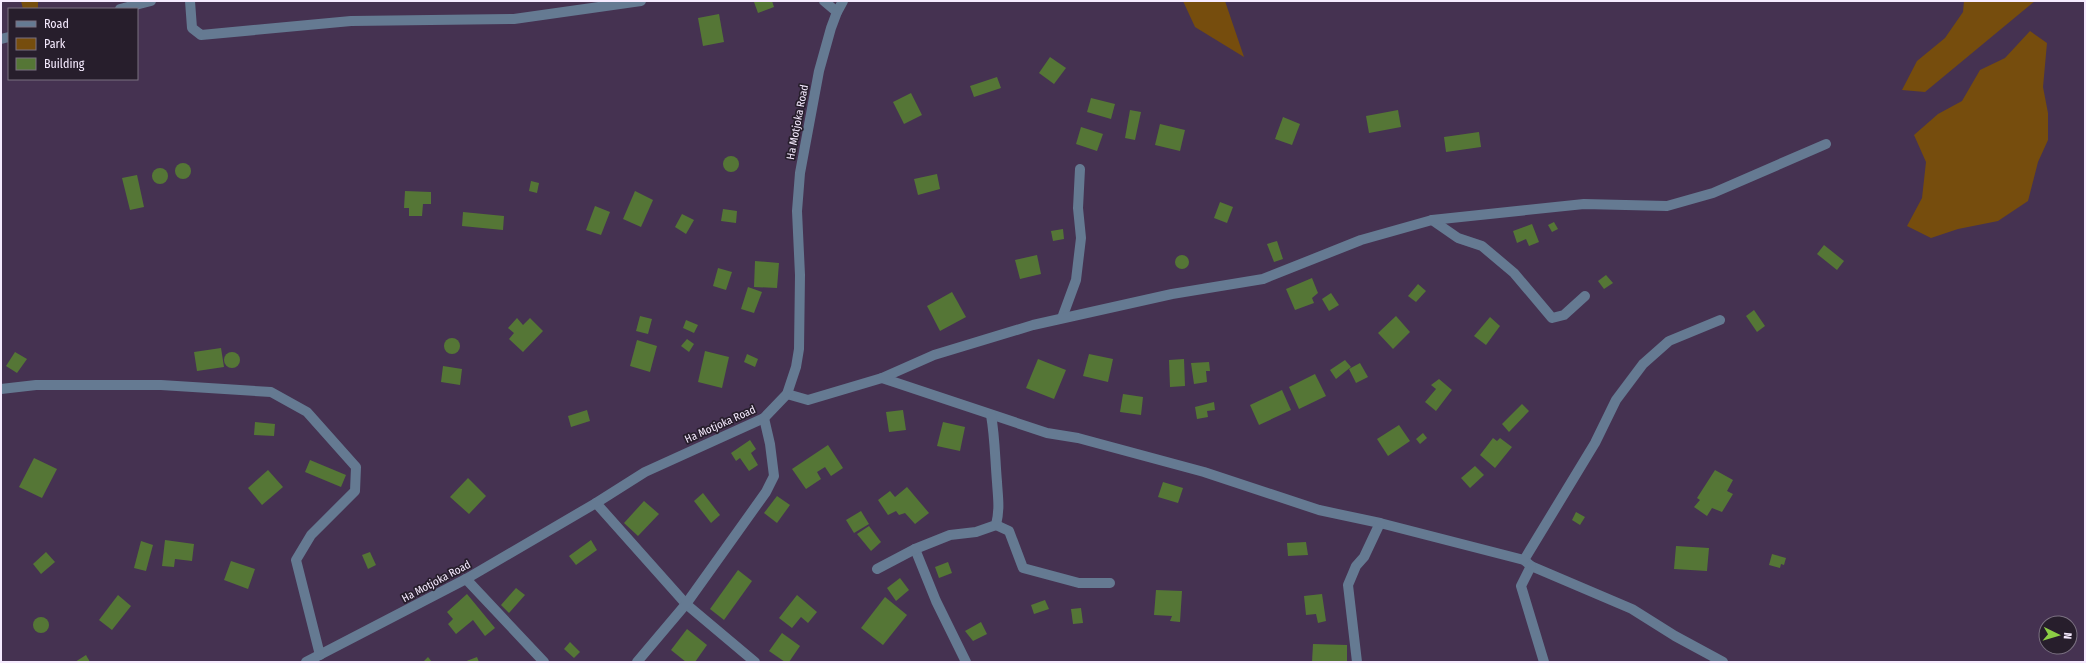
<svg xmlns="http://www.w3.org/2000/svg" width="2086" height="663" viewBox="0 0 2086 663" font-family="'Fira Sans Condensed',sans-serif">
<style>
.green{fill:#764d0d}
.building{fill:#557636}
.lines{fill:none;stroke-linecap:round;stroke-linejoin:round}
.minor{stroke:#657a92;stroke-width:10}
.labels{text-anchor:middle;stroke-width:3.5;stroke-linejoin:round;paint-order:stroke}
.street-label{font-size:11px;fill:#f6ebff;stroke:#271e2c}
</style>
<rect width="100%" height="100%" fill="#453251"/>
<g class="green">
<path d="M21,1H38V9H23Z"/>
<path d="M1183,1H1225L1244,57L1195,27Z"/>
<path d="M1964,1H2035L1925,92L1902,90L1917,61L1945,38L1963,12Z"/>
<path d="M2030,31L2047,43L2043,87L2048,113V140L2038,162L2028,201L1998,221L1958,229L1931,238L1907,226L1922,198L1926,162L1914,135L1938,114L1962,101L1980,70L2005,58Z"/>
</g>
<g class="building">
<path d="M772,1L774,7L758,13L754,2Z"/>
<path d="M719,14L724,42L703,46L698,18Z"/>
<path d="M1050,57L1066,68L1054,84L1039,73Z"/>
<path d="M997,77L1001,88L974,97L970,86Z"/>
<path d="M911,93L922,115L904,124L893,102Z"/>
<path d="M1091,98L1115,104L1111,119L1087,112Z"/>
<path d="M1130,110L1141,112L1135,140L1125,138Z"/>
<path d="M1398,110L1401,127L1369,133L1366,116Z"/>
<path d="M1283,117L1300,124L1292,145L1275,139Z"/>
<path d="M1160,124L1185,130L1180,151L1155,145Z"/>
<path d="M1081,127L1103,134L1097,151L1076,144Z"/>
<path d="M1479,132L1481,147L1446,152L1444,137Z"/>
<circle cx="731" cy="164" r="8"/>
<circle cx="183" cy="171" r="8"/>
<circle cx="160" cy="176" r="8"/>
<path d="M937,174L940,189L918,195L914,179Z"/>
<path d="M137,175L144,207L130,210L122,178Z"/>
<path d="M531,181L539,183L537,193L529,191Z"/>
<path d="M405,191L431,192V204H423L422,216H409V208H404Z"/>
<path d="M635,191L653,200L641,227L623,219Z"/>
<path d="M1220,202L1233,207L1227,223L1214,218Z"/>
<path d="M595,206L610,212L601,235L586,230Z"/>
<path d="M723,209L737,211L736,223L721,221Z"/>
<path d="M463,212L504,216L503,230L462,226Z"/>
<path d="M682,214L694,220L686,234L675,227Z"/>
<path d="M1554,222L1558,229L1552,232L1548,225Z"/>
<path d="M1532,224L1539,242L1529,246L1526,239L1517,243L1513,231Z"/>
<path d="M1063,229L1064,239L1053,241L1051,231Z"/>
<path d="M1277,241L1283,259L1274,262L1267,244Z"/>
<path d="M1824,245L1844,261L1837,270L1817,254Z"/>
<path d="M1037,255L1041,274L1020,279L1015,260Z"/>
<circle cx="1182" cy="262" r="7"/>
<path d="M755,261L779,263L777,288L754,287Z"/>
<path d="M718,268L732,272L726,290L713,286Z"/>
<path d="M1606,275L1613,283L1604,289L1598,281Z"/>
<path d="M1312,278L1318,293L1312,298L1314,303L1295,310L1286,289Z"/>
<path d="M1418,284L1426,291L1416,302L1408,296Z"/>
<path d="M748,287L762,292L754,313L741,309Z"/>
<path d="M952,292L966,317L940,331L927,306Z"/>
<path d="M1331,293L1339,305L1329,311L1322,299Z"/>
<path d="M1754,310L1765,326L1757,332L1746,316Z"/>
<path d="M640,316L652,319L648,334L636,331Z"/>
<path d="M1396,316L1410,332L1393,349L1378,333Z"/>
<path d="M1490,317L1500,326L1486,345L1474,336Z"/>
<path d="M517,318L523,325L530,318L543,331L523,352L509,339L514,333L508,328Z"/>
<path d="M686,320L698,325L694,333L683,328Z"/>
<circle cx="452" cy="346" r="8"/>
<path d="M687,339L694,344L689,352L681,346Z"/>
<path d="M637,340L657,346L650,372L630,366Z"/>
<path d="M221,348L224,367L197,371L194,352Z"/>
<path d="M705,351L729,357L722,388L698,382Z"/>
<path d="M15,352L27,359L17,373L6,366Z"/>
<circle cx="232" cy="360" r="8"/>
<path d="M747,354L758,359L755,367L744,362Z"/>
<path d="M1089,354L1113,359L1108,382L1083,376Z"/>
<path d="M1038,359L1066,370L1054,399L1026,388Z"/>
<path d="M1184,359L1185,386L1170,387L1169,360Z"/>
<path d="M1345,360L1351,367L1336,379L1330,370Z"/>
<path d="M1209,362L1210,371H1206L1207,382L1194,384L1191,363Z"/>
<path d="M1360,363L1368,377L1356,383L1349,369Z"/>
<path d="M443,366L462,369L460,385L441,382Z"/>
<path d="M1315,374L1326,396L1299,409L1289,387Z"/>
<path d="M1439,379L1452,390L1436,411L1425,402L1436,389L1431,385Z"/>
<path d="M1282,390L1291,410L1259,425L1250,405Z"/>
<path d="M1123,394L1143,397L1141,415L1120,412Z"/>
<path d="M1214,402L1215,410L1207,411L1208,417L1197,419L1195,407Z"/>
<path d="M1522,404L1529,411L1509,432L1502,424Z"/>
<path d="M587,410L590,421L571,427L568,416Z"/>
<path d="M903,410L906,430L889,432L886,412Z"/>
<path d="M255,422L275,424L274,436L254,435Z"/>
<path d="M943,422L965,427L960,451L937,446Z"/>
<path d="M1399,425L1410,441L1388,456L1377,439Z"/>
<path d="M1423,433L1427,438L1420,444L1416,439Z"/>
<path d="M1493,438L1497,441L1500,438L1512,447L1495,468L1480,455Z"/>
<path d="M750,440L756,449L751,453L758,465L749,471L740,458L736,461L731,453Z"/>
<path d="M828,445L843,468L831,476L825,467L817,472L821,479L806,489L792,469Z"/>
<path d="M34,458L57,469L42,498L19,487Z"/>
<path d="M310,460L346,475L341,487L305,472Z"/>
<path d="M1475,466L1484,475L1470,488L1461,478Z"/>
<path d="M268,470L283,487L262,505L248,488Z"/>
<path d="M1715,470L1733,480L1727,491L1733,494L1722,512L1712,508L1707,516L1694,507L1700,500L1697,498Z"/>
<path d="M468,478L486,496L469,514L450,497Z"/>
<path d="M1163,482L1183,488L1178,503L1158,497Z"/>
<path d="M907,487L929,513L915,524L905,513L899,515L896,511L888,515L878,500L890,491L895,497Z"/>
<path d="M703,493L720,515L711,523L694,501Z"/>
<path d="M777,496L790,505L777,523L764,513Z"/>
<path d="M644,501L659,514L638,536L624,523Z"/>
<path d="M861,511L869,524L854,533L846,520Z"/>
<path d="M1576,512L1585,517L1580,525L1572,520Z"/>
<path d="M869,526L881,542L871,551L857,534Z"/>
<path d="M165,540L194,544L192,561L175,559L174,567L162,566Z"/>
<path d="M591,540L597,550L576,565L569,556Z"/>
<path d="M141,541L153,545L146,571L134,568Z"/>
<path d="M1306,542L1308,555L1288,556L1287,543Z"/>
<path d="M1676,546L1709,548L1707,571L1674,569Z"/>
<path d="M46,552L55,562L41,574L33,564Z"/>
<path d="M370,552L376,565L368,569L362,555Z"/>
<path d="M1772,554L1786,558L1784,565L1781,564L1780,568L1769,565Z"/>
<path d="M231,561L255,569L248,589L224,580Z"/>
<path d="M948,562L952,573L939,578L935,567Z"/>
<path d="M738,570L752,581L724,620L710,609Z"/>
<path d="M900,578L909,590L896,601L887,588Z"/>
<path d="M516,588L525,595L509,613L501,605Z"/>
<path d="M1156,590L1182,591L1180,622L1170,621L1172,616L1154,615Z"/>
<path d="M467,594L495,628L485,636L473,620L456,634L448,624L453,619L447,612Z"/>
<path d="M1322,594L1326,621L1318,623L1316,614L1306,615L1304,596Z"/>
<path d="M118,595L131,606L112,630L99,620Z"/>
<path d="M797,595L817,612L808,623L801,617L792,628L779,618Z"/>
<path d="M885,597L907,615L883,645L861,628Z"/>
<path d="M1045,600L1049,609L1034,614L1031,605Z"/>
<path d="M1081,608L1083,623L1073,624L1071,609Z"/>
<circle cx="41" cy="625" r="8"/>
<path d="M981,622L987,634L973,641L965,631Z"/>
<path d="M687,629L707,645L695,662H686L671,650Z"/>
<path d="M782,633L800,646L789,662H785L769,651Z"/>
<path d="M570,642L580,652L574,658L564,649Z"/>
<path d="M1313,644L1347,645V662H1312Z"/>
<path d="M86,655L90,662H75Z"/>
<path d="M428,657L432,662H423Z"/>
<path d="M477,657L479,662H464Z"/>
</g>
<g class="lines">
<g class="minor">
<path d="M190,1L192,28L201,35L351,21L514,19L641,1"/>
<path d="M824,1L837,12"/>
<path d="M120,9L151,1"/>
<path d="M1,39L9,37"/>
<path d="M1432,220L1458,238L1482,246L1514,273L1552,318L1564,315L1585,296"/>
<path d="M1062,318L1076,280L1081,238L1078,208L1080,169"/>
<path d="M882,378L1047,433L1078,438L1204,472L1319,510L1380,523L1524,560L1531,566L1632,609L1675,636L1723,662"/>
<path d="M1,389L36,385H161L271,392L307,412L356,467L355,491L311,535L296,560L320,655"/>
<path d="M787,394L808,400L882,378L934,355L1033,325L1172,294L1263,279L1361,240L1432,220L1584,204L1667,206L1713,193L1826,144"/>
<path d="M596,503L686,604L755,662"/>
<path d="M996,525L1009,531L1023,568L1079,583H1110"/>
<path d="M915,549L936,601L966,662"/>
<path d="M1524,560L1595,443L1616,400L1643,364L1669,341L1720,320"/>
<path d="M1531,566L1521,586L1544,662"/>
<path d="M877,569L915,549L950,535L976,532L996,525C1000,508 998,499 997,482C995,459 995,437 991,415"/>
<path d="M466,579L544,662"/>
<path d="M306,662L466,579L596,503L645,472L764,418L787,394L796,367L799,349L800,275L797,211L800,173L819,71L831,28L837,12L843,1"/>
<path d="M637,662L686,604L766,492L774,476L770,444L764,418"/>
<path d="M1357,662L1348,585L1356,566L1364,557L1380,523"/>
</g>
</g>
<g class="labels">
<g class="street-label">
<text transform="translate(797 122) rotate(-79)" y="4">Ha Motjoka Road</text>
<text transform="translate(720 424) rotate(-24)" y="4">Ha Motjoka Road</text>
<text transform="translate(436 581) rotate(-28)" y="4">Ha Motjoka Road</text>
</g>
</g>
<rect width="2086" height="663" fill="none" stroke="#f6ebff" stroke-width="4"/>
<rect x="8" y="8" width="130" height="72" fill="#271e2c" stroke="#7a7080"/>
<rect x="16" y="21" width="20" height="6" fill="#657a92" stroke="#7a7080"/>
<text x="44" y="28" font-size="12" fill="#f6ebff">Road</text>
<rect x="16" y="38" width="20" height="12" fill="#764d0d" stroke="#7a7080"/>
<text x="44" y="48" font-size="12" fill="#f6ebff">Park</text>
<rect x="16" y="58" width="20" height="12" fill="#557636" stroke="#7a7080"/>
<text x="44" y="68" font-size="12" fill="#f6ebff">Building</text>
<g transform="translate(2058 635) rotate(95)"><circle r="19" fill="#271e2c" stroke="#7a7080"/>
<path d="M0-3L7 15L0 10L-7 15Z" fill="#8cce45"/>
<text y="-6" font-size="11" font-weight="bold" text-anchor="middle" fill="#f6ebff">N</text>
</g>
</svg>
